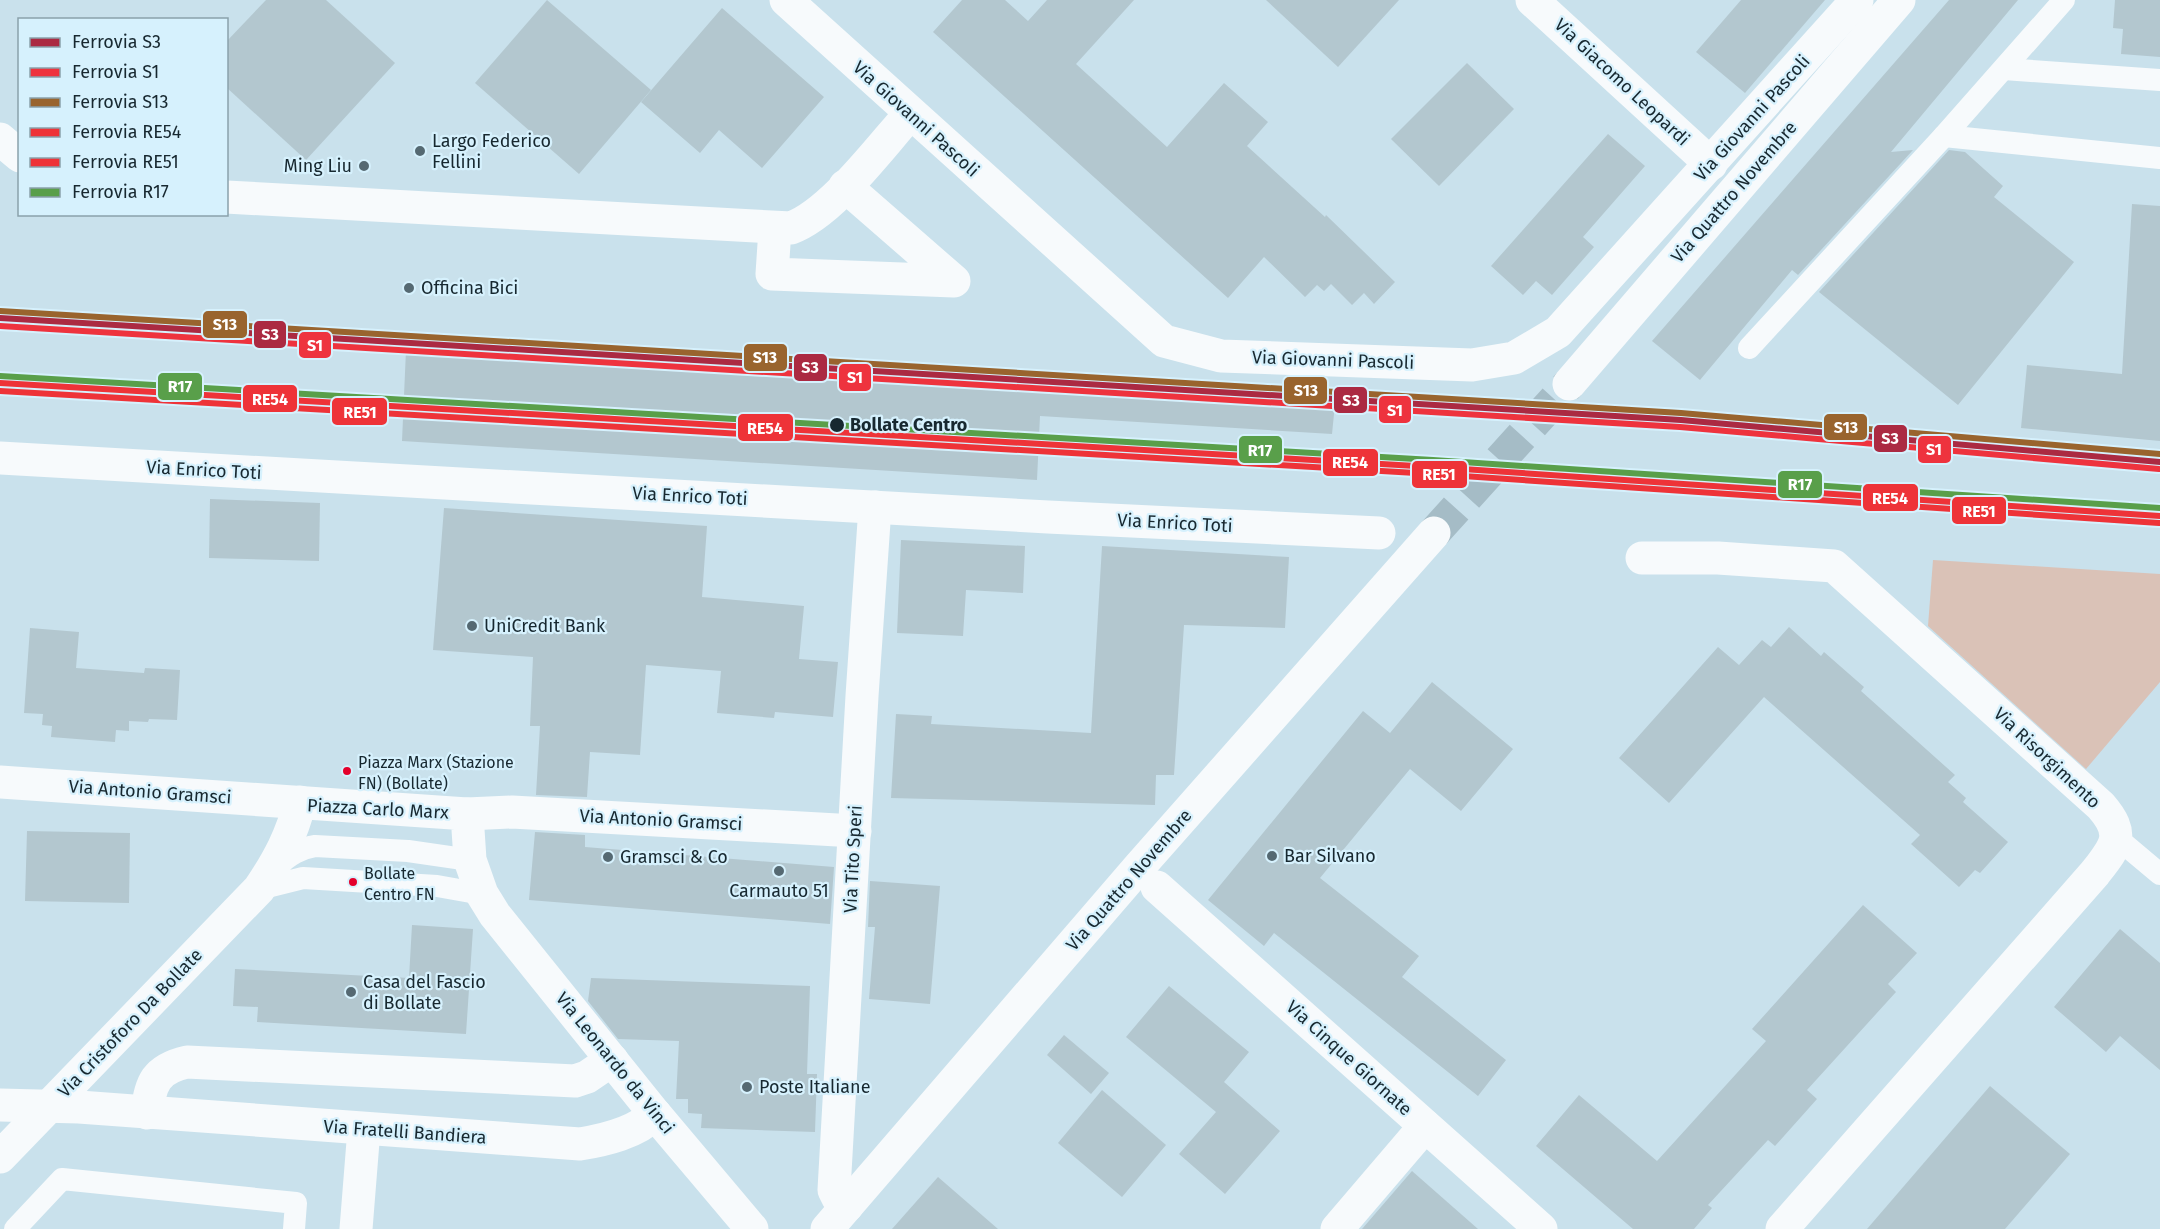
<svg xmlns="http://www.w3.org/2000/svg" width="2160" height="1229" viewBox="0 0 2160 1229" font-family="'Fira Sans',sans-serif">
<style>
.green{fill:#dac2b7}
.building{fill:#b3c7cf}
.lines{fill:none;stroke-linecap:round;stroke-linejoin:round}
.street-tunnel{stroke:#a5bcc6;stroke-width:33;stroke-dasharray:33 16;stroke-linecap:butt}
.lane{stroke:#f7fafc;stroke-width:22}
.street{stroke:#f7fafc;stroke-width:33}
.rail-1-casing{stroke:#d6f1fd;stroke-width:10}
.rail-2-casing{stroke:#d6f1fd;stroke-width:10}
.rail-3-casing{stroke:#d6f1fd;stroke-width:10}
.rail-4-casing{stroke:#d6f1fd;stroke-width:10}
.rail-5-casing{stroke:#d6f1fd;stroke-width:10}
.rail-6-casing{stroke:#d6f1fd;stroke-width:10}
.rail-1{stroke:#ab2a42;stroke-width:6}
.rail-2{stroke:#ee333e;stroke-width:6}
.rail-3{stroke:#99642e;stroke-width:6}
.rail-4{stroke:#ee3338;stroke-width:6}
.rail-5{stroke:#ee3338;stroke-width:6}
.rail-6{stroke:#599f4a;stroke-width:6}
.poi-dot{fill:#556972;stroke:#d6f1fd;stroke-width:2}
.stop-dot{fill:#172830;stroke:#d6f1fd;stroke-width:2}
.bus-dot{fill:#e4002b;stroke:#d6f1fd;stroke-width:2}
.labels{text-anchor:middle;stroke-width:4.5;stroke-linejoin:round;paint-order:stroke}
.bus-label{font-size:16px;fill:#172830;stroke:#d6f1fd;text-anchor:start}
.street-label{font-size:18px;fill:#172830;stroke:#d6f1fd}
.poi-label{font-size:18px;fill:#172830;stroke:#d6f1fd;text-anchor:start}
.stop-label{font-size:18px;font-weight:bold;fill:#172830;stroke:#d6f1fd;text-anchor:start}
.line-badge{stroke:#d6f1fd;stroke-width:2}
.badge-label{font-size:16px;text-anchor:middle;font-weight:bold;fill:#fff}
</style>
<rect width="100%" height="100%" fill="#c9e1ec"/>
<path class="green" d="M1933,560L2160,574V682L2086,769L1928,626Z"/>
<g class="building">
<path d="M266,0H326L395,63L306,160L226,87V42Z"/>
<path d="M547,0L651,90L579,174L475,83Z"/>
<path d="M962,0H1005L1028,21L1047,0H1134L1076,64L1167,147L1224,83L1268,122L1247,146L1325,217L1326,215L1395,282L1374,304L1364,293L1352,305L1331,284L1324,291L1317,285L1305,297L1264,257L1228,298L933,32Z"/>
<path d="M1266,0H1399L1338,67Z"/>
<path d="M1741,0H1825L1745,93L1696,52Z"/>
<path d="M1949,0H2018L1891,152L1913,150L1798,275L1792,270L1700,380L1652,341Z"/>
<path d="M2115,0H2160V57L2121,54L2123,29L2113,28Z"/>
<path d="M722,8L824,97L762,168L719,130L700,153L641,102Z"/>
<path d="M1467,63L1514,109L1439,186L1391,139Z"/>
<path d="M1608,134L1645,166L1583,237L1594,247L1552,295L1536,281L1523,295L1491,266Z"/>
<path d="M1949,150L1965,152L2003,186L1994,197L2074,262L1958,405L1819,292Z"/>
<path d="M2132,204L2160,206V441L2021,428L2027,365L2122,374Z"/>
<path d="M406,350L1335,404L1332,434L1040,416L1037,480L402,441Z"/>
<path d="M210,499L320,503L319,561L209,558Z"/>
<path d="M444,508L707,526L702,597L804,606L799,659L838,662L833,717L775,712L774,718L717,713L721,671L646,665L640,755L590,752L587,797L536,795L540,726H530L533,657L433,650Z"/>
<path d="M901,540L1025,546L1023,593L966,590L963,636L897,633Z"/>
<path d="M1102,546L1289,557L1285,628L1184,625L1174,775H1156L1155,805L891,798L896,714L932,716L931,724L1091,733Z"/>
<path d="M1789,627L1821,656L1824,652L1864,687L1861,691L1955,775L1948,782L1966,798L1963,802L2008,842L1980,873L1975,870L1959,887L1911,844L1920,835L1764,697L1669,803L1619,758L1718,647L1739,665L1762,640L1771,647Z"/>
<path d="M30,628L79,632L76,668L144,673L145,668L180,670L177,720L149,719L148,722L129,721V731L116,730L115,742L51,737L52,726L42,725L43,714L24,713Z"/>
<path d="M1432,682L1513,749L1461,811L1410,769L1320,878L1419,956L1402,977L1506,1060L1478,1096L1274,933L1264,946L1208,900L1363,711L1390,733Z"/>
<path d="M27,831L130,833L129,903L25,901Z"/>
<path d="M535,832L585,835V847L834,867L830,924L529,900Z"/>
<path d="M870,881L940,886L930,1004L869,999L875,927H868Z"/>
<path d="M1863,905L1917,953L1888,984L1896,992L1807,1090L1817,1099L1775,1146L1768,1140L1708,1205L1712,1208L1694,1229H1633L1536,1146L1579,1095L1657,1161L1766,1041L1752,1029Z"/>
<path d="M412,925L473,929L466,1034L257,1022L258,1007L233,1006L235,969L409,978Z"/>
<path d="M2120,929L2160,963V1070L2120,1036L2106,1052L2054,1007Z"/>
<path d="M591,978L810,986L807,1074H817L815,1132L701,1128L702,1114L688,1113V1099H676L679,1041L618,1039L588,1001Z"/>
<path d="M1169,986L1249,1052L1224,1082L1280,1131L1225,1194L1179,1154L1216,1112L1126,1037Z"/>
<path d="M1064,1035L1109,1073L1091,1094L1047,1055Z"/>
<path d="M1990,1086L2070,1154L2005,1229H1867Z"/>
<path d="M1102,1090L1166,1145L1122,1197L1058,1143Z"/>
<path d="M1412,1171L1478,1229H1362Z"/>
<path d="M938,1177L998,1229H892Z"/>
</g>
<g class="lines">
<path class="street-tunnel" d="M1434,533L1569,384"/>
<g class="lane">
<path d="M2004,69L2160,80"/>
<path d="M1944,136L2160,158"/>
<path d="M1749,348L1944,136L2064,0"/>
<path d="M2117,838L2160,874"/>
<path d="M277,866C289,856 300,848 315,846L408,851L470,860"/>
<path d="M259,889L303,878L437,886L482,894"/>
<path d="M15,1229L62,1179L296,1203L294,1229"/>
</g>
<g class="street">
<path d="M786,0L1164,341L1221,356L1472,365L1514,358L1558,332L1857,0"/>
<path d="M1532,0L1711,164"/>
<path d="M0,139L20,156"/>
<path d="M226,197L791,228C832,213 880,147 910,114"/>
<path d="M775,229L772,274L954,281L845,186"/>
<path d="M1569,384L1899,0"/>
<path d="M0,458L1048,517L1379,533"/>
<path d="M1642,558H1718L1834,566L2101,806C2126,835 2116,846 2095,873L1782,1229"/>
<path d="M0,782L467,814L470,860L482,894L495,915L655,1114L752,1229"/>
<path d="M467,814L512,812L855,831"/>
<path d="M1157,887L1541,1229"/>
<path d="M0,1105L79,1107L580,1144C605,1140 636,1133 655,1114"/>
<path d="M147,1113C150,1083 156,1069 187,1062L575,1081L587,1077L612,1060"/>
<path d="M0,1157L259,889C278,861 292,835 300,802"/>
<path d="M847,1206L838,1198L834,1190L862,696L875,507"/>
<path d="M356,1229L364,1129"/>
<path d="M827,1229L1139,867L1434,533"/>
<path d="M1337,1229L1425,1126"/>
</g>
<g class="rail-1-casing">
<path id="rail-1" d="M0,318L1681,420L2160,462"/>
</g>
<g class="rail-2-casing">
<path id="rail-2" d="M0,326L1680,427L2159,469"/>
</g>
<g class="rail-3-casing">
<path id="rail-3" d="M0,311L1681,413L2160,454"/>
</g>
<g class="rail-4-casing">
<path id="rail-4" d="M0,383L1433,467L2160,516"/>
</g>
<g class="rail-5-casing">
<path id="rail-5" d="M0,391L1433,474L2159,523"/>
</g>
<g class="rail-6-casing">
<path id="rail-6" d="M0,376L1433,460L2160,508"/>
</g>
<use href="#rail-1" class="rail-1"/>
<use href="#rail-2" class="rail-2"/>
<use href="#rail-3" class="rail-3"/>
<use href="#rail-4" class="rail-4"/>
<use href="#rail-5" class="rail-5"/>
<use href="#rail-6" class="rail-6"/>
</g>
<g class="poi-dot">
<circle cx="420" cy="151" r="6"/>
<circle cx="364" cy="166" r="6"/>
<circle cx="409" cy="288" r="6"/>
<circle cx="472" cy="626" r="6"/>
<circle cx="1272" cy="856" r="6"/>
<circle cx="608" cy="857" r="6"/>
<circle cx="779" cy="871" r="6"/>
<circle cx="351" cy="992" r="6"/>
<circle cx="747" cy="1087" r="6"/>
</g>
<circle class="stop-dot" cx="837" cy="425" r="8"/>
<g class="bus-dot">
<circle cx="347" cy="771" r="5"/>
<circle cx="353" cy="882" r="5"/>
</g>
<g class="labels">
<g class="bus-label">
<text x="358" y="768">Piazza Marx (Stazione<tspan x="358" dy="21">FN) (Bollate)</tspan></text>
<text x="364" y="879">Bollate<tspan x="364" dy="21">Centro FN</tspan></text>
</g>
<g class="street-label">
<text transform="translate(1622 82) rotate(43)" y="6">Via Giacomo Leopardi</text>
<text transform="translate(1752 118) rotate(-48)" y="6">Via Giovanni Pascoli</text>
<text transform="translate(916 119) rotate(42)" y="6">Via Giovanni Pascoli</text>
<text transform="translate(1734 192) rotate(-49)" y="6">Via Quattro Novembre</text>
<text transform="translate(1333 360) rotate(2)" y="6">Via Giovanni Pascoli</text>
<text transform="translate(204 470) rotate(3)" y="6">Via Enrico Toti</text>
<text transform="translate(690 496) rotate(3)" y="6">Via Enrico Toti</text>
<text transform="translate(1175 523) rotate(3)" y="6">Via Enrico Toti</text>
<text transform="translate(2047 758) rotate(43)" y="6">Via Risorgimento</text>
<text transform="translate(150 792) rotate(4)" y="6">Via Antonio Gramsci</text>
<text transform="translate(378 809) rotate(3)" y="6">Piazza Carlo Marx</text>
<text transform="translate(661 820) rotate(3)" y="6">Via Antonio Gramsci</text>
<text transform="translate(853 859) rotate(-87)" y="6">Via Tito Speri</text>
<text transform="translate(1129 880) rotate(-49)" y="6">Via Quattro Novembre</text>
<text transform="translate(130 1023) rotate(-46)" y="6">Via Cristoforo Da Bollate</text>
<text transform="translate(1349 1058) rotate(42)" y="6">Via Cinque Giornate</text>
<text transform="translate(615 1063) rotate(51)" y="6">Via Leonardo da Vinci</text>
<text transform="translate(405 1132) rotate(4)" y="6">Via Fratelli Bandiera</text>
</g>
<g class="poi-label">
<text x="432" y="147">Largo Federico<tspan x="432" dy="21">Fellini</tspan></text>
<text x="352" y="172" text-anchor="end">Ming Liu</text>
<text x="421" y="294">Officina Bici</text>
<text x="484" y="632">UniCredit Bank</text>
<text x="1284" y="862">Bar Silvano</text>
<text x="620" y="863">Gramsci &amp; Co</text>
<text x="779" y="897" text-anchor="middle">Carmauto 51</text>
<text x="363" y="988">Casa del Fascio<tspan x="363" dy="21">di Bollate</tspan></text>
<text x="759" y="1093">Poste Italiane</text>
</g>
<g class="stop-label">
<text x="850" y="431">Bollate Centro</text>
</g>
</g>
<g class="line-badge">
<rect x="202" y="310" width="46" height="29" rx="6" fill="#99642e"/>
<rect x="253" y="320" width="34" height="29" rx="6" fill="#ab2a42"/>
<rect x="298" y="331" width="34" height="28" rx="6" fill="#ee333e"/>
<rect x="743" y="343" width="45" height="29" rx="6" fill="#99642e"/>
<rect x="793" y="353" width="35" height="29" rx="6" fill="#ab2a42"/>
<rect x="838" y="363" width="34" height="29" rx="6" fill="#ee333e"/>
<rect x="157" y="372" width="46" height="29" rx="6" fill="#599f4a"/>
<rect x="1283" y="376" width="45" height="29" rx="6" fill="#99642e"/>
<rect x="242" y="384" width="56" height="29" rx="6" fill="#ee3338"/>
<rect x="1333" y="386" width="35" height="28" rx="6" fill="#ab2a42"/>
<rect x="1378" y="395" width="34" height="29" rx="6" fill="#ee333e"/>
<rect x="331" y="397" width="57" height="29" rx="6" fill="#ee3338"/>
<rect x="1823" y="413" width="45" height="28" rx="6" fill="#99642e"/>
<rect x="737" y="413" width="57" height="29" rx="6" fill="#ee3338"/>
<rect x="1873" y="424" width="35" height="29" rx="6" fill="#ab2a42"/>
<rect x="1917" y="435" width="35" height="29" rx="6" fill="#ee333e"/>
<rect x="1238" y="435" width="45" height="29" rx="6" fill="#599f4a"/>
<rect x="1322" y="448" width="57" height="29" rx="6" fill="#ee3338"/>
<rect x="1411" y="460" width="57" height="29" rx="6" fill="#ee3338"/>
<rect x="1777" y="470" width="46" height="29" rx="6" fill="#599f4a"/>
<rect x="1862" y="483" width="57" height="29" rx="6" fill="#ee3338"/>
<rect x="1951" y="496" width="56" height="29" rx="6" fill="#ee3338"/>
</g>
<g class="badge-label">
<text x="225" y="330">S13</text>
<text x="270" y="340">S3</text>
<text x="315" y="351">S1</text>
<text x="765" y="363">S13</text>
<text x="810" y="373">S3</text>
<text x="855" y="383">S1</text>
<text x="180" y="392">R17</text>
<text x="1306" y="396">S13</text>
<text x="270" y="405">RE54</text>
<text x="1351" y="406">S3</text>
<text x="1395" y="416">S1</text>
<text x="360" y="418">RE51</text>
<text x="1846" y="433">S13</text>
<text x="765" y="434">RE54</text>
<text x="1890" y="444">S3</text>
<text x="1934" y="455">S1</text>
<text x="1260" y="456">R17</text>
<text x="1350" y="468">RE54</text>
<text x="1439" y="480">RE51</text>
<text x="1800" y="490">R17</text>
<text x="1890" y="504">RE54</text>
<text x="1979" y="517">RE51</text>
</g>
<rect x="18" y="18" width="210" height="198" fill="#d6f1fd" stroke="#8aa1ab" stroke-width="1.5"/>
<rect x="30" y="38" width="30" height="9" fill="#ab2a42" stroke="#8aa1ab" stroke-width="1.5"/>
<text x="72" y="48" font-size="18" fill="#172830">Ferrovia S3</text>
<rect x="30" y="68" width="30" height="9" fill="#ee333e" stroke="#8aa1ab" stroke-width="1.5"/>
<text x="72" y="78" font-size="18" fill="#172830">Ferrovia S1</text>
<rect x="30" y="98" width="30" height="9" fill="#99642e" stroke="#8aa1ab" stroke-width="1.5"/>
<text x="72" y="108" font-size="18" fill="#172830">Ferrovia S13</text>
<rect x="30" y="128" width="30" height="9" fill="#ee3338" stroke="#8aa1ab" stroke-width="1.5"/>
<text x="72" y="138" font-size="18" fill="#172830">Ferrovia RE54</text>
<rect x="30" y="158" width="30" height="9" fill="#ee3338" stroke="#8aa1ab" stroke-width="1.5"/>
<text x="72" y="168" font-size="18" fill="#172830">Ferrovia RE51</text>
<rect x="30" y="188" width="30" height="9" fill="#599f4a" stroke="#8aa1ab" stroke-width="1.5"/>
<text x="72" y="198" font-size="18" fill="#172830">Ferrovia R17</text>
</svg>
